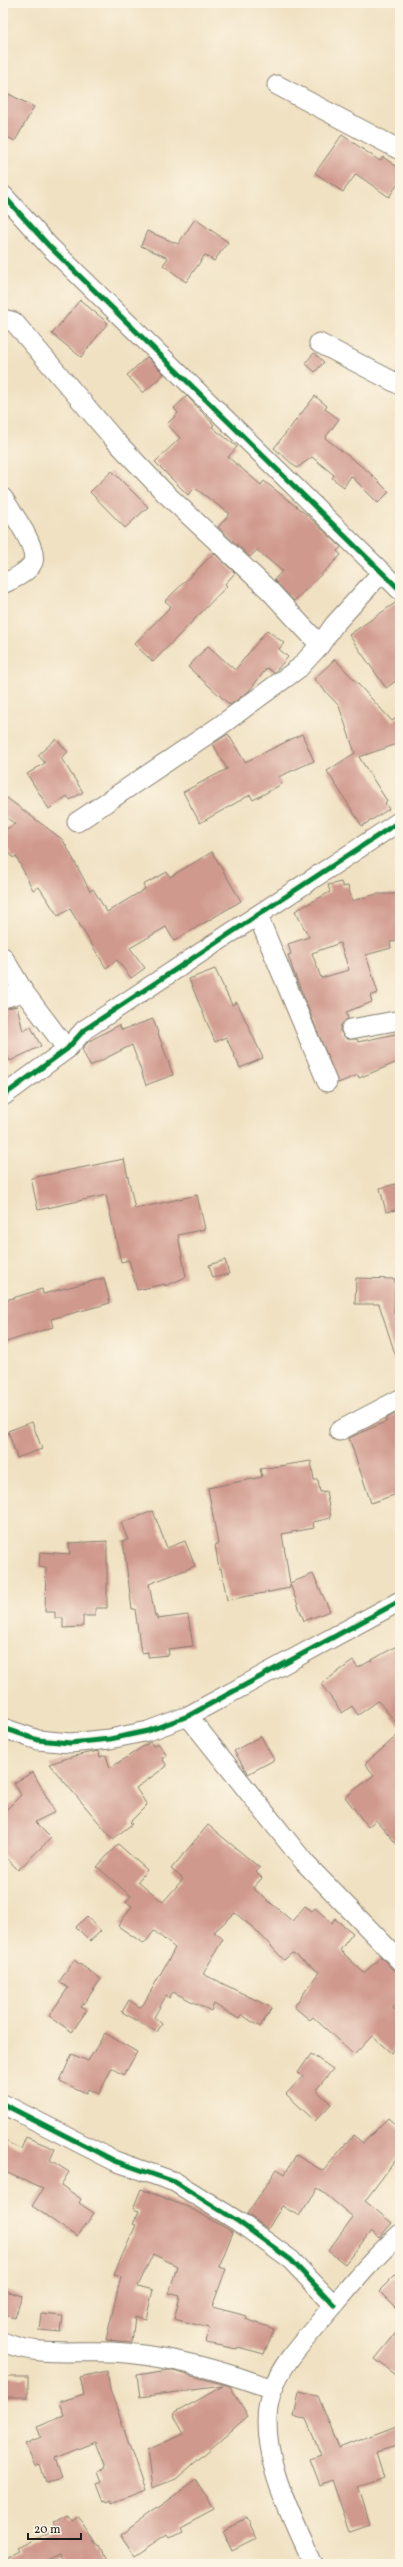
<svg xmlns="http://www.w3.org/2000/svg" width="403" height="2567" viewBox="0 0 403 2567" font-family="Vollkorn,serif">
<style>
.building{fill:#d0998d;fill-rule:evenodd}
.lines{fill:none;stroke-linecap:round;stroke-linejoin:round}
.minor-casing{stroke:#867e6f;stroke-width:21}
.minor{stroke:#fff;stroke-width:19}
.cycleway-casing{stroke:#fcf5e5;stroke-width:8}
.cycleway{stroke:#00873e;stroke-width:5}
</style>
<rect width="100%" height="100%" fill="#fcf5e5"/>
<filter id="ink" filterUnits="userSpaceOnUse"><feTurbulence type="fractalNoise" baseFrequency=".025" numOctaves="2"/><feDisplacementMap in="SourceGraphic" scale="8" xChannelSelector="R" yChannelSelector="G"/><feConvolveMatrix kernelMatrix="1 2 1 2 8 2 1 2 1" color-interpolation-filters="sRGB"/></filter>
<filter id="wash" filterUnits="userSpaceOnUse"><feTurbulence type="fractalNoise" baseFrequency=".012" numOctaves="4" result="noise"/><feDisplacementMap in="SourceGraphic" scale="16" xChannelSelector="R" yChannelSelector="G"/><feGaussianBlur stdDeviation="0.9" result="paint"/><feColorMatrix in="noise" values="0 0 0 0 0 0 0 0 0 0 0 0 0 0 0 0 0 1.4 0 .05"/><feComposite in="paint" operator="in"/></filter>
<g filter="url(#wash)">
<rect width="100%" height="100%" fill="#f0e1c2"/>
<g id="blocks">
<g class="building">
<path d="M3,91L34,107L15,141L3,135Z"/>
<path d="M342,135L380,161L383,157L400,169V181L389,197L356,174L343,192L315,173Z"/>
<path d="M195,219L228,242L214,261L205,255L186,282L163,265L168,258L141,246L147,231L178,244Z"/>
<path d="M80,300L108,323L81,357L52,334Z"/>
<path d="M314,353L324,362L315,372L305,363Z"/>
<path d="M147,357L164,374L143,393L127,375Z"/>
<path d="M187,396L214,425L212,427L237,447L228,457L261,485L264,481L307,515L341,547L337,551L341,555L294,601L274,580L282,571L257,550L250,557L218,527L230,514L195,488L188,495L155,462L180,438L167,424L178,413L174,408Z"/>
<path d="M315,396L327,406L325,409L339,419L325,438L369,472L389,492L378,503L351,476L344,487L332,478L334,475L312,457L297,468L274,448Z"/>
<path d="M112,471L148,507L125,528L90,492Z"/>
<path d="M214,553L235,573L225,584L227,586L153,662L134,644L171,606L165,601Z"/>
<path d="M398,601L400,678L386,688L349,635Z"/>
<path d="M267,630L284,643L279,649L288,657L274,673L267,668L249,691L230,705L188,667L208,646L235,670Z"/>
<path d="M335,659L392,721L400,715V743L359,757L387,801L385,803L389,809L362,826L327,771L355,753L339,706L314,679Z"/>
<path d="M228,734L245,762L302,734L314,761L278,777L282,784L253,800L250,795L200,823L183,792L227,769L213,744Z"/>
<path d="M56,739L68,752L61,758L83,792L70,800L67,796L49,809L27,774L45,763L38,755Z"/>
<path d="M3,795L63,840L90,891L93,889L107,912L145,889L143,885L167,872L170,877L212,852L241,901L174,941L166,927L130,948L145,968L131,978L117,960L106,968L70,909L58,916L39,887L33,890L16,856L13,858L3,841V831L15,824L3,815Z"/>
<path d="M341,882L343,887L348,886L352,901L377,894H400V941L390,942L391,948L366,955L378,993L370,996L372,1002L346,1012L348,1018L341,1025L340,1031L347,1039H357L358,1042L400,1033V1061L359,1078L358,1075L338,1083L293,970L288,955L291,954L288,944L309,937L295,911L330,892L328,885ZM340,943L349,970L321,978L312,953Z"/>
<path d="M215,969L232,1005L237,1002L263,1058L240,1068L226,1037L215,1042L189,979Z"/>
<path d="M17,1006L23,1031L31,1027L41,1046L10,1061L3,1046V1009Z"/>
<path d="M153,1019L173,1075L146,1085L132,1045L90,1066L82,1049L89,1041L119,1025L122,1030Z"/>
<path d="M124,1159L135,1209L197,1195L205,1229L178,1235L186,1277L165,1286V1284L137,1290L129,1260L121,1262L106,1195L38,1210L31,1178Z"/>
<path d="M400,1183V1209L386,1212L380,1188Z"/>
<path d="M225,1260L229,1274L213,1278L209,1265Z"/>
<path d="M104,1278L110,1303L51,1319L53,1327L3,1343V1301L42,1289L43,1294Z"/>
<path d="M356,1278L395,1279L394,1314L400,1312V1359L397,1360L379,1304H355Z"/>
<path d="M400,1411V1493L371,1503L349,1438L387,1421L386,1419Z"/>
<path d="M32,1422L42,1449L17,1458L8,1431Z"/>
<path d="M311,1461L314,1480H318L320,1492L326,1491L331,1518L313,1522L314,1528L282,1534L290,1583L313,1574L330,1611L304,1621L290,1584V1588L227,1600L221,1568L219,1569L215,1544H218L208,1488L262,1477L260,1469Z"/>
<path d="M153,1511L167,1548L185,1541L195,1566L149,1584L155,1616H157V1619L188,1615L193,1646L168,1649L169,1655L148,1657V1652L141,1653L135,1609H132L123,1540H128L121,1523Z"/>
<path d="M107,1541V1608H95V1616H83V1627L63,1628V1618H55V1612H45L46,1568L39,1567L40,1552L70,1554L69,1543Z"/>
<path d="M400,1644V1727L378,1701L358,1715L352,1706L342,1713L321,1684L353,1661L358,1668Z"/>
<path d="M400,1733V1848L376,1820L368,1827L345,1797L374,1775L365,1764Z"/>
<path d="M261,1736L274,1760L248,1774L234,1751Z"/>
<path d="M150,1742L153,1746L158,1743L167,1756L162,1758L167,1766L136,1788L147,1805L130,1822L132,1824L113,1839L49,1764L74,1756L99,1751L100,1757L106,1755L110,1768Z"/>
<path d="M33,1772L55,1812L35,1822L51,1838L18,1870L3,1854V1813L21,1795L14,1783Z"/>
<path d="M208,1825L260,1868L256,1872L262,1878L253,1888L292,1921L305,1906L312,1911L315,1908L332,1923L335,1919L353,1933L340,1950L364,1973L381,1957L392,1969L400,1972V1999L393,2008L400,2013V2042L391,2053L372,2036L354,2055L313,2017L310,2020L294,2007L319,1972L292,1953L284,1960L257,1931L235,1913L214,1932L223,1939L203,1974L272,2008L260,2027L242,2015L239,2019L214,2004L211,2011L173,1992L169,1998L166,1996L154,2017L162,2024L157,2032L122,2012L129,2000L139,2007L143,2005L175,1948L154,1931L144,1944L118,1926L132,1906L126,1902L131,1896L97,1867L118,1844L147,1870L138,1881L163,1902L183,1879L171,1869Z"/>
<path d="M87,1916L101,1931L90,1941L76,1927Z"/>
<path d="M74,1960L101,1979L81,2007L87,2010L72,2032L49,2016L68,1988L59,1982Z"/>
<path d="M105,2033L137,2052L124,2075L112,2068L99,2094L88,2089L86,2093L60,2081L72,2054L88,2061Z"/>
<path d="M311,2054L333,2069L316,2090L331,2104L315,2121L286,2094L303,2076L298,2073Z"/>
<path d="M388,2118L400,2129V2154L365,2201L392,2223L379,2238L371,2231L345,2264L328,2251L353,2217L318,2188L299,2216L282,2206L268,2229L247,2214L277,2169L285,2174L296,2155L323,2171L353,2135L363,2143Z"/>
<path d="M26,2137L55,2149L50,2160L69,2172L61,2185L81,2199L79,2203L94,2213L77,2237L32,2206L43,2189L3,2171V2140L21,2149Z"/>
<path d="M141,2189L190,2208L233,2232L219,2267L226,2269L212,2307L247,2316L246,2319L274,2329L264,2354L238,2347L237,2349L206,2343L209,2328L174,2319L180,2296L169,2293L177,2266L153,2254L138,2286L153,2290L146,2319L135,2316L132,2342L106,2340L121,2276L114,2274L136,2225L133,2224L139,2211L133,2209Z"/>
<path d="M400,2270V2312L379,2291Z"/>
<path d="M3,2290L22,2296L15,2318L3,2314Z"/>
<path d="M41,2314L63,2316L61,2332L39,2330Z"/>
<path d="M400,2328V2378L375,2359Z"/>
<path d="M169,2370L230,2386L248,2416L176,2479L152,2488L147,2450L184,2434L173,2414L223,2386L140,2397L137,2375Z"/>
<path d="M107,2371L110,2389L145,2491L112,2504V2501L107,2503L106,2500L103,2501L96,2483L102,2481L98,2471L105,2468L95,2442L55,2458L62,2479L46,2483L40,2464L35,2466L25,2444L41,2437L37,2427L64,2416L59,2402L84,2394L80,2377Z"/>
<rect x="3" y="2377" width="25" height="20"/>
<path d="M299,2392L318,2396L339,2448L400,2425V2445L376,2452L384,2478L358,2487L370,2524L350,2531L332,2480L320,2485L310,2459L321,2455L306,2419L294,2417Z"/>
<path d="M196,2480L214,2509L180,2527L182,2531L170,2537L168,2534L135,2556L120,2534Z"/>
<path d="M67,2514L71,2520L78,2516L99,2548L100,2547L108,2564H66L62,2554L40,2564H3V2559L19,2551L17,2548L58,2528L54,2522Z"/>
<path d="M246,2518L256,2539L232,2551L222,2530Z"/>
</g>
</g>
</g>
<g filter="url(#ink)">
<use href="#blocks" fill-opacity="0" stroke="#867e6f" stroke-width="1"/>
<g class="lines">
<g class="minor-casing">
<g id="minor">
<path d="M277,85L400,150"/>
<path d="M3,195L49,246L400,590"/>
<path d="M3,319L14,322L112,437L164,492L270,591L320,645L334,625L381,573"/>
<path d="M319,343L400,385"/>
<path d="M3,498C11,511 38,547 33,562C28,573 13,579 3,584"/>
<path d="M77,822L217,728L299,668L320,645"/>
<path d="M258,916L327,1082"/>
<path d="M3,957L24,992"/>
<path d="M3,998L24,992L67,1049"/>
<path d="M351,1029L400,1020"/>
<path d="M3,1096L67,1049L84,1030L400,821"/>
<path d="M339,1431L400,1399"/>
<path d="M188,1716L305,1863L400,1961"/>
<path d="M3,1728L38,1740L70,1743L110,1739L148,1731L188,1716L400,1601"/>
<path d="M3,2104L115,2161L175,2182L239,2222L291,2260L334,2305"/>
<path d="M3,2342C37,2357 76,2350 112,2352C166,2355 221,2370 272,2389"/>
<path d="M313,2564C291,2517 252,2441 273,2388C283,2362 305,2340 322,2319C347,2290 371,2260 400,2234"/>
</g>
</g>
<use href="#minor" class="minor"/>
<g class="cycleway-casing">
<g id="cycleway">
<path d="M3,195L49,246L400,590"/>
<path d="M3,1096L67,1049L84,1030L400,821"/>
<path d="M3,1728L38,1740L70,1743L110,1739L148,1731L188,1716L400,1601"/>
<path d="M3,2104L115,2161L175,2182L239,2222L291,2260L334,2305"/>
</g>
</g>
<use href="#cycleway" class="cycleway"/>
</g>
</g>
<rect width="403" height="2567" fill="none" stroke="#fcf5e5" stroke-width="16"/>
<path d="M28 2533v6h53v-6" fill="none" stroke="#1c1c1c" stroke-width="2"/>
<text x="34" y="2533" font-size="12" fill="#1c1c1c" stroke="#fcf5e5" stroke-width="3" paint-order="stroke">20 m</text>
</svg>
